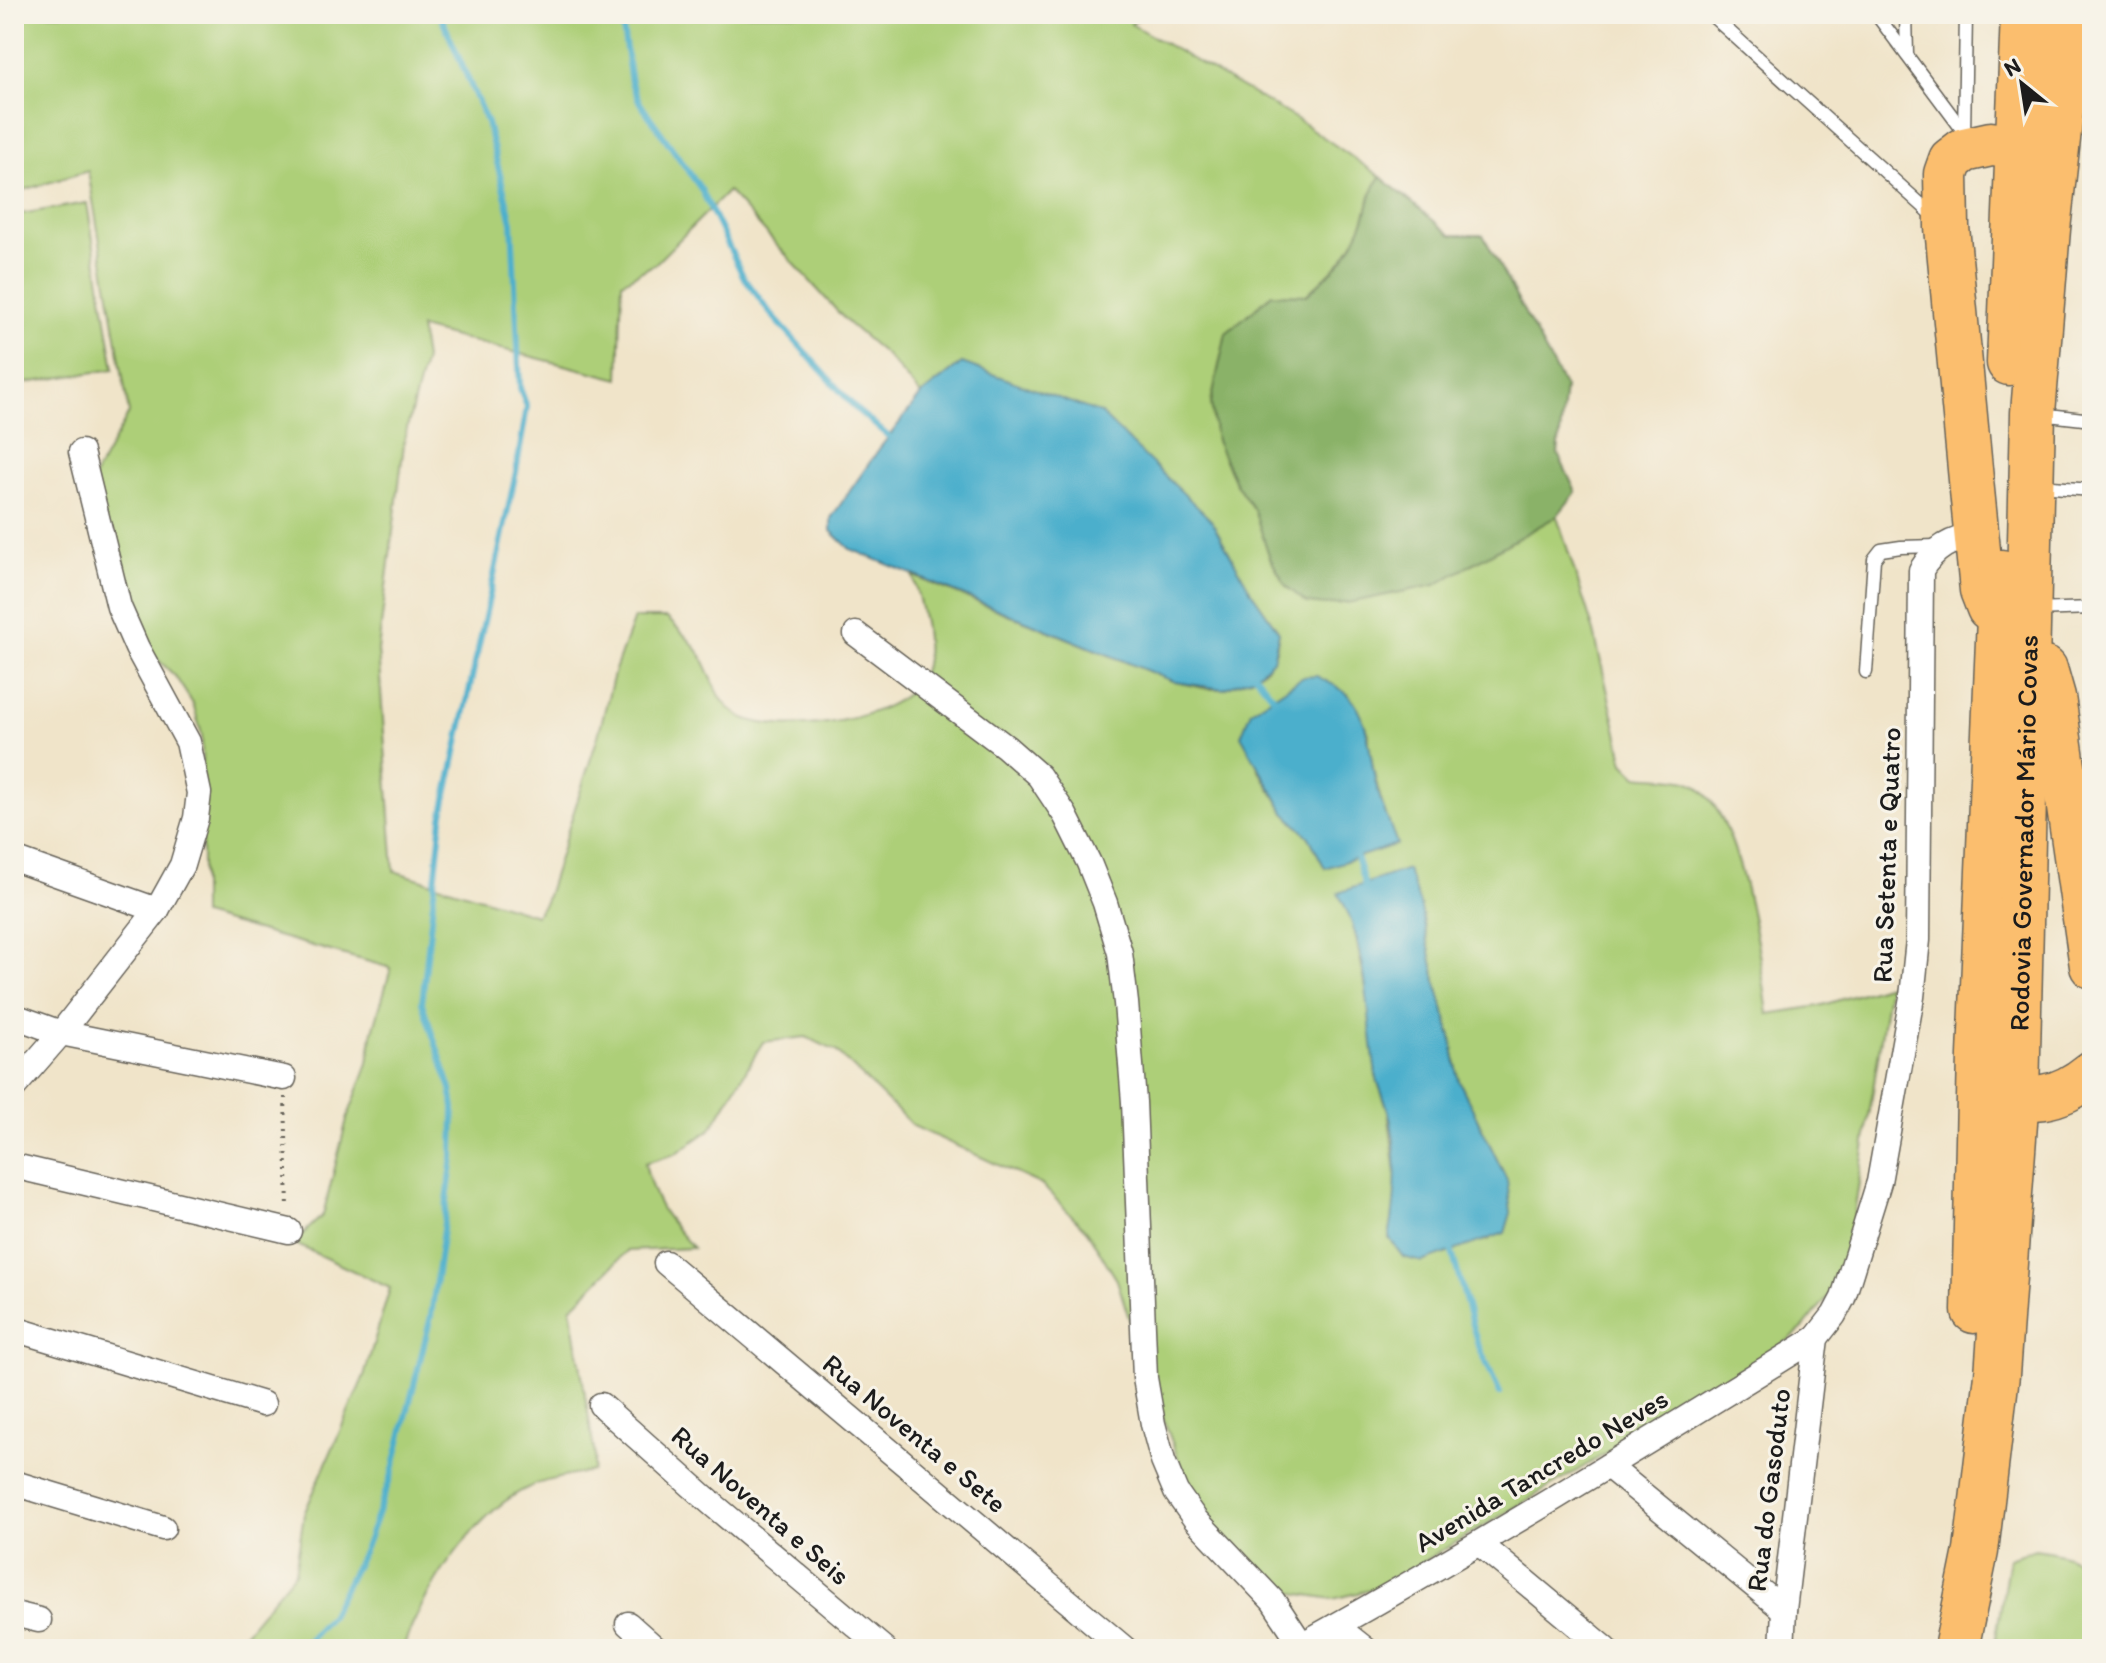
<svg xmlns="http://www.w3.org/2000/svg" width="2106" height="1663" viewBox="0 0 2106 1663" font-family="Itim,sans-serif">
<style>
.green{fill:#adcf78;stroke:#64764a;stroke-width:2;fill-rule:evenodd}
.forest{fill:#8ab268;stroke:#536742;stroke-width:2}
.water{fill:#4cafcc;stroke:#346674;stroke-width:2}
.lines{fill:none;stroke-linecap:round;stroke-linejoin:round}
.stream{stroke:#4cafcc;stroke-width:6}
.service-casing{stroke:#666259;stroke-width:15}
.minor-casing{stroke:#666259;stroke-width:27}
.motorway-casing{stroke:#666259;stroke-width:47}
.path{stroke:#666259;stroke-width:4;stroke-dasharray:2 6;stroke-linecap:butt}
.service{stroke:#fff;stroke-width:12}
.minor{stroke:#fff;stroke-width:24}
.motorway{stroke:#fbbe6e;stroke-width:44}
.labels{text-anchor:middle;stroke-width:6;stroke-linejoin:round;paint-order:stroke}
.street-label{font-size:28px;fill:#1c1c1c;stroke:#f7f3e8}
</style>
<rect width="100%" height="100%" fill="#f7f3e8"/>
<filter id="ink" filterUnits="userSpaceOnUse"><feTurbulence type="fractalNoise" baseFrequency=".0125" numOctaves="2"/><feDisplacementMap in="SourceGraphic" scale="16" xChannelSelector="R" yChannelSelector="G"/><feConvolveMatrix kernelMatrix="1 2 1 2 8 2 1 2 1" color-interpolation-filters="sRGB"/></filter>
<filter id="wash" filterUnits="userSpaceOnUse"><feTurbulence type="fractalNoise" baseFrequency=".006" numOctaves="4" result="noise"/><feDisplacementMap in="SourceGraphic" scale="32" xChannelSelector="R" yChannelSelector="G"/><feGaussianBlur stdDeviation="1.8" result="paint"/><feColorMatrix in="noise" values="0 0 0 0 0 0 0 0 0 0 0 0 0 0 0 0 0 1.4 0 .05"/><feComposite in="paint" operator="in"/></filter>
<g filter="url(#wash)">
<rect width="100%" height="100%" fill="#f0e4c9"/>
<g class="green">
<path d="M14,14H1146L1131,24L1300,121L1381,177C1366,196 1371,205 1362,224C1348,259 1333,270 1306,295L1272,294L1226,334L1211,403L1235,482L1254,510L1435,585L1557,516L1594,632L1624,763L1637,776C1651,778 1681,777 1692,783C1741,809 1761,961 1768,1014L1819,1006L1889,985L1850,1241L1841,1280L1803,1328L1764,1360L1379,1588L1333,1599L1281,1591L1225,1542L1187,1483L1143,1363L1117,1280L1087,1231L1042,1185L913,1126L836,1051L806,1037L763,1042L711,1129L675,1154L645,1163C654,1204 665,1217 693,1248L627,1251L571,1308L595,1456L593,1471C574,1475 552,1478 534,1485C477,1507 422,1593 403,1649H231L295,1572L304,1514L364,1376L390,1288L293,1243L323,1215L347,1119L368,1063L372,1035L391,968L202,915V735L193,704L175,676L136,639L91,482L129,413L88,171L14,193ZM728,191L848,323L886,355L921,395L962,363L1252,593L1279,632L1276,651L1266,668L1255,676L1223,689H1208L1175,682L913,576C920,604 935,652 920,679C897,721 786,736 744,718C716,706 714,677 700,654C692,641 678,629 667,618H634L615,670L598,736L545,902L536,915L394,871L378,650L405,436L425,359L420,328L619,379L622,282L655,264ZM1348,694L1369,734C1367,746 1378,792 1383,806L1325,868L1309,837L1285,813L1257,767ZM1420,904L1436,981L1451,1036L1459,1081L1507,1180L1489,1240L1467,1244L1389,1238L1395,1207L1396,1174L1388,1111L1376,1076L1370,1008L1352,917Z"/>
<path d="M87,203L114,369L14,385V215Z"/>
<path d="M2035,1549C2057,1552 2077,1556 2092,1573V1649H1994L2009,1558Z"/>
</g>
<path class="forest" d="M1381,177L1451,235H1483L1565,388L1558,454L1576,492L1557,516L1435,585L1353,602L1326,605L1307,603L1286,586L1270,558L1254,510L1235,482L1216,441L1211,403L1226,333L1272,294L1307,295C1333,270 1348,259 1362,224C1371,205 1366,196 1381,177Z"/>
<g class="water">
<path d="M962,363L1100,413L1211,520L1252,593L1279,632L1273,660L1255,676L1223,689L1175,682L850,549L831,531V518L879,449L921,395Z"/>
<path d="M1317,676C1327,682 1341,687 1349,696C1371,720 1369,755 1376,784C1381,805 1390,824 1397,844L1325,868L1309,837L1285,813L1241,736L1251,711L1303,677Z"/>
<path d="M1407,869L1420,904L1436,981L1451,1036L1459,1081L1507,1180L1511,1213L1505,1233L1422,1262L1403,1257L1389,1238C1397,1196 1399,1151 1388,1109C1384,1097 1378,1086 1376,1074C1366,1014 1370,948 1338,893Z"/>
</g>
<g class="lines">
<g class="stream">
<path d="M616,14L623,29L631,83L640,103L701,189L743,276L771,314L857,410L894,441"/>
<path d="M1251,670L1277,701"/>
<path d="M1355,853L1367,892"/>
<path d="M1450,1245L1477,1342L1500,1393"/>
<path d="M300,1649L330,1616L365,1548L392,1474L431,1316L453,1157L454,1108L451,1089L422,1003L442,818L516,472L527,407L520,388L512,222L487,123L440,14"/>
</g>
</g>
</g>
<g filter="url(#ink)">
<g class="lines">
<g class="service-casing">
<g id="service">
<path d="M1710,14L1935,217"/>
<path d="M1876,14L1964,132"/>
<path d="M1906,14L1907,55"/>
<path d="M1964,135L1966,14"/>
<path d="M2040,414L2092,420"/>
<path d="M2039,486L2092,490"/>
<path d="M2035,610L2092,608"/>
<path d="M1866,672L1874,559L1881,550L1901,547L1937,546"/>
</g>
</g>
<g class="minor-casing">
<g id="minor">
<path d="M856,634L1006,747L1039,776L1065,815L1089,863L1105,903L1120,953L1126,1003L1134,1102L1145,1378L1153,1424L1163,1461L1176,1492L1195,1519L1273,1601L1302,1645"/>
<path d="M14,859L157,910"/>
<path d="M14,1016L61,1033L284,1078"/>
<path d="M14,1087L61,1033L157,910L182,865L196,818L199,793L188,742L137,648L119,607L81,452"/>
<path d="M14,1166L289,1231"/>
<path d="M666,1263L1125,1649"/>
<path d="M14,1329L263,1404"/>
<path d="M601,1405L711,1503L884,1649"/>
<path d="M1608,1466L1784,1610"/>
<path d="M14,1483L163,1528"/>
<path d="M1480,1544L1606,1649"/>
<path d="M14,1614L39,1620"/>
<path d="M628,1624L656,1649"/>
<path d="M1336,1626L1365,1649"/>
<path d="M1294,1649C1471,1551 1643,1445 1816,1338L1834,1315L1843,1298L1879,1182L1912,997L1918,940L1921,570C1934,549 1951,538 1976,536"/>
<path d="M1782,1649L1784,1610L1816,1338"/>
</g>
</g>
<g class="motorway-casing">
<g id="motorway">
<path d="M2009,363L2023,14"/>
<path d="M1989,608L1982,590L1972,490L1947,227L1946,174L1951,160L1964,150L1991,144L2018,147L2024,151L2035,169"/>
<path d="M2045,669L2053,697L2092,966"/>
<path d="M1994,1077C2022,1112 2063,1097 2092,1073"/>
<path d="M1974,1311L1980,1055L2001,572"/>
<path id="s1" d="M1956,1649L1976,1551L1997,1375L2017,1095L2033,413L2048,229L2062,103L2065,14"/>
</g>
</g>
<path class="path" d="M285,1097L288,1208"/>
<use href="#service" class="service"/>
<use href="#minor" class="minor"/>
<use href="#motorway" class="motorway"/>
</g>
</g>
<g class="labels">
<g class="street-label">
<text dy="10" stroke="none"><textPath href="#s1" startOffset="820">Rodovia Governador Mário Covas</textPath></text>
<text transform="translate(1886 855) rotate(-88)" y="10">Rua Setenta e Quatro</text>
<text transform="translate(915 1433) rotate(40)" y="10">Rua Noventa e Sete</text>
<text transform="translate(1541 1470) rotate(-31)" y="10">Avenida Tancredo Neves</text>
<text transform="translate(1768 1490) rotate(-83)" y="10">Rua do Gasoduto</text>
<text transform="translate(761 1505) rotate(41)" y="10">Rua Noventa e Seis</text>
</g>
</g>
<rect width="2106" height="1663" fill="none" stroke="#f7f3e8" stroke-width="48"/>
<g transform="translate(2022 84) rotate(330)" stroke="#f7f3e8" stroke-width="6" paint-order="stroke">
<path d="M0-6L14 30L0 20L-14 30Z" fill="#1c1c1c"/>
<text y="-12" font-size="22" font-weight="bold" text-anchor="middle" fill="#1c1c1c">N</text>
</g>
</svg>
